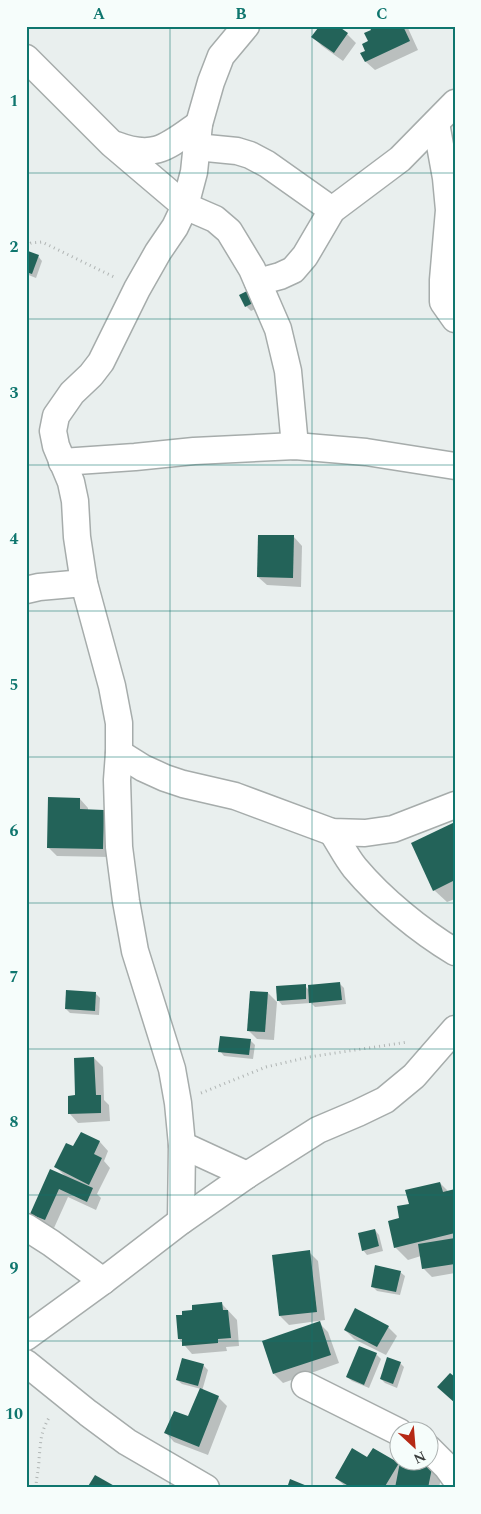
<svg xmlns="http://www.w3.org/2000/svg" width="481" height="1514" viewBox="0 0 481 1514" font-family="Spectral,serif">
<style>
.shadow{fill:#0003}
.building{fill:#236359}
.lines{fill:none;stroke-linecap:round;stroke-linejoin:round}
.street-casing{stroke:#a6acab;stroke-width:29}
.path{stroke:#b0b5b4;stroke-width:3;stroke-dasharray:1 4;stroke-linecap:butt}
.street{stroke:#fff;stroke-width:26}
.grid{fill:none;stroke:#0f766e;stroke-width:1;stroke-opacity:0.55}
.neatline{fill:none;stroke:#0f766e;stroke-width:2}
.grid-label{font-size:16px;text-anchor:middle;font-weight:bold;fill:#0f766e}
</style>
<rect width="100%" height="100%" fill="#e9efee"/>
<g class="shadow">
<path d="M313,26H336L347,34L356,43L343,61L322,46L313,37L318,30Z"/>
<path d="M370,26H407L418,50L375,70L366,62L367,52L373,31Z"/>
<path d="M38,256L42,261L36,278L26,274V259Z"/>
<path d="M241,296L259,307L251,311L246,306Z"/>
<path d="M294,537L302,546L301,587L267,585L258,577Z"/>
<path d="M80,799L88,808V811H103L112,820L111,857L57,856L48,847Z"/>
<path d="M455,824V899L447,902L434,890Z"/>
<path d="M340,984L344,988L346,1004L315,1007L311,1003L282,1005L278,1000L305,986L309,990Z"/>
<path d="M95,993L100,998L99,1015L70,1013L66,1009Z"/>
<path d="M268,993L277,1002L274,1040L257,1039L248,1030Z"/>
<path d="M250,1040L255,1045L253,1059L224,1056L220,1051Z"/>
<path d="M94,1058L103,1067L104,1100L109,1105L110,1121L78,1123L70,1114Z"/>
<path d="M81,1133L100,1142L108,1151L104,1161L110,1168L97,1194L101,1198L96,1210L68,1197L54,1228L41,1222L32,1214L66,1177L56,1167L74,1148Z"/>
<path d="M440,1183L449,1192L455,1190V1273L432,1277L423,1268L421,1256L408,1260L395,1247L401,1219L410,1205Z"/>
<path d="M375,1230L379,1235L383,1251L367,1255L363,1250Z"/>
<path d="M309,1252L318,1261L325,1320L289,1325L280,1316Z"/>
<path d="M400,1272L405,1276L400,1295L377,1291L372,1286Z"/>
<path d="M222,1304L237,1320L239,1346L226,1347L227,1351L192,1354L179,1339L183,1316Z"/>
<path d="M319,1323L328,1332L339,1363L283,1383L274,1374Z"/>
<path d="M388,1327L397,1336L386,1355L354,1339L345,1330Z"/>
<path d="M360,1347L376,1354L381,1359L369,1388L352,1381L347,1377Z"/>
<path d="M400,1363L404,1367L397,1388L385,1383L381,1379Z"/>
<path d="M203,1365L208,1370L202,1391L218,1397L227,1406L208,1455L174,1442L166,1433L189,1418L201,1389L182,1384L177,1380Z"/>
<path d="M367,1459L398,1464L401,1467L402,1462H418L433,1465L442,1473L439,1488H347L336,1478Z"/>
</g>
<g class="building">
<path d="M315,26H338L348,33L334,53L311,37L318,28Z"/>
<path d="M369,26H403L410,41L365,62L360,53L365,51L362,44L368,41L364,33L371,30Z"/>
<path d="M28,251L39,255L32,274L26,272V256Z"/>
<path d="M249,290L255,302L245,307L239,295Z"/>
<path d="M258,535H294L293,578L257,577Z"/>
<path d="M48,797L80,798V809L104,810L103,849L47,848Z"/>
<path d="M455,822V880L433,891L411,843Z"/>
<path d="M340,982L342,1000L309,1003L308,985Z"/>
<path d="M306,984V999L277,1001L276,986Z"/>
<path d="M66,990L96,992L95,1011L65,1009Z"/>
<path d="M250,991L268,992L265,1032L247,1031Z"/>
<path d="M220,1036L251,1039L249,1055L218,1052Z"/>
<path d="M94,1057L96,1095H101V1113L68,1114V1096L75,1095L74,1058Z"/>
<path d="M81,1132L100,1141L94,1154L102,1158L89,1185L54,1167L66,1143L73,1146Z"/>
<path d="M50,1169L93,1188L87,1202L59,1189L45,1220L30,1214Z"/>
<path d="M440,1182L443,1192L455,1189V1233L394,1248L388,1221L399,1218L397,1206L409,1204L405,1190Z"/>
<path d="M375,1229L379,1246L362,1251L358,1233Z"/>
<path d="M455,1238V1264L422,1269L418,1244Z"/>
<path d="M310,1250L317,1312L279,1316L272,1255Z"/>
<path d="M375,1265L401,1271L396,1292L371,1287Z"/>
<path d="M222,1302L223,1310H228L231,1338L218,1339V1343L182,1346V1339H178L176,1315H182V1311L192,1310V1305Z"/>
<path d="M355,1308L389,1326L377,1347L344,1330Z"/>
<path d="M320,1321L331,1355L273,1374L262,1341Z"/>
<path d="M359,1346L377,1353L364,1385L346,1377Z"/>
<path d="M387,1357L401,1362L393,1384L380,1379Z"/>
<path d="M182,1358L204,1364L198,1386L176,1380Z"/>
<path d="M450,1373L455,1377V1403L437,1387Z"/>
<path d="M200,1388L219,1396L199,1447L164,1433L174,1411L188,1416Z"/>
<path d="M352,1448L367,1457L373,1448L399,1463L384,1488H352L335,1478Z"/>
<path d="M400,1462H424L433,1463L428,1488H395Z"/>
<path d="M95,1475L118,1488H87Z"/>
<path d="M290,1479L312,1488H287Z"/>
</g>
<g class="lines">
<g class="street-casing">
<g id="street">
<path d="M26,58L112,144L185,206L215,219L229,231L252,269L278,329L288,371L295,446"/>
<path d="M436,123L446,178L449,210L443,280V302L455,319"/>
<path d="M116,145C155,160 168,146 199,124"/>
<path d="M196,147L237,151L250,155L267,164L332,210"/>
<path d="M258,282L280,276L293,270L305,256L332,210L400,159L455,103"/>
<path d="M62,462L135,457L194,451L295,446L366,452L455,466"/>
<path d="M26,590L39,587L84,583"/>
<path d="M119,753L143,768L165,778L183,784L235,796L332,832L365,833L393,829L455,805"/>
<path d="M332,832C340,844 346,857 355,868C381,899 420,931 455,952"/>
<path d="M182,1145L247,1175"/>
<path d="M181,1221L182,1145L178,1103L172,1069L135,951L126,901L119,847L117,780L119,753V723L112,686L84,583L77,537L75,501L71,482L56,446L53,431L56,416L72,393L91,375L101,362L137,289L158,252L175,227L185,206L194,172L199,124L211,82L221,56L246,26"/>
<path d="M26,1227L51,1243L103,1281"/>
<path d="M26,1337L103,1281L181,1221L247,1175L318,1130L358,1113L385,1100L414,1076L455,1029"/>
<path d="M26,1363L88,1413L127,1442L206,1488"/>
<path d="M305,1385L399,1432"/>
<path d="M428,1448L447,1467L455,1478"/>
</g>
</g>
<g class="path">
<path d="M26,246L31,243L42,242L114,277"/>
<path d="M201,1093L266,1067L309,1057L408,1042"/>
<path d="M36,1488C36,1478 39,1469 39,1459C41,1440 40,1433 50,1416"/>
</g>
<use href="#street" class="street"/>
</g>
<path class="grid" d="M170,26V1488M312,26V1488M26,173H455M26,319H455M26,465H455M26,611H455M26,757H455M26,903H455M26,1049H455M26,1195H455M26,1341H455"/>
<rect width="481" height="1514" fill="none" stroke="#f6fdfb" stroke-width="55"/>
<g transform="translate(414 1446) rotate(154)"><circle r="24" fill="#f6fdfb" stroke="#abb0af"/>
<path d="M0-4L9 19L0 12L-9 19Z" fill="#b62915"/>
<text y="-8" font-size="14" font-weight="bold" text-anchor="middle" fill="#3a3d3c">N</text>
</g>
<rect x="28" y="28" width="426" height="1458" class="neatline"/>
<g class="grid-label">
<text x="99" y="19">A</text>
<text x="241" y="19">B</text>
<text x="382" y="19">C</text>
<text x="14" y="106">1</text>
<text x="14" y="252">2</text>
<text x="14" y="398">3</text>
<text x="14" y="544">4</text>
<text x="14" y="690">5</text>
<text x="14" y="836">6</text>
<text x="14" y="982">7</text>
<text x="14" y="1127">8</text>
<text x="14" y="1273">9</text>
<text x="14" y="1419">10</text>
</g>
</svg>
